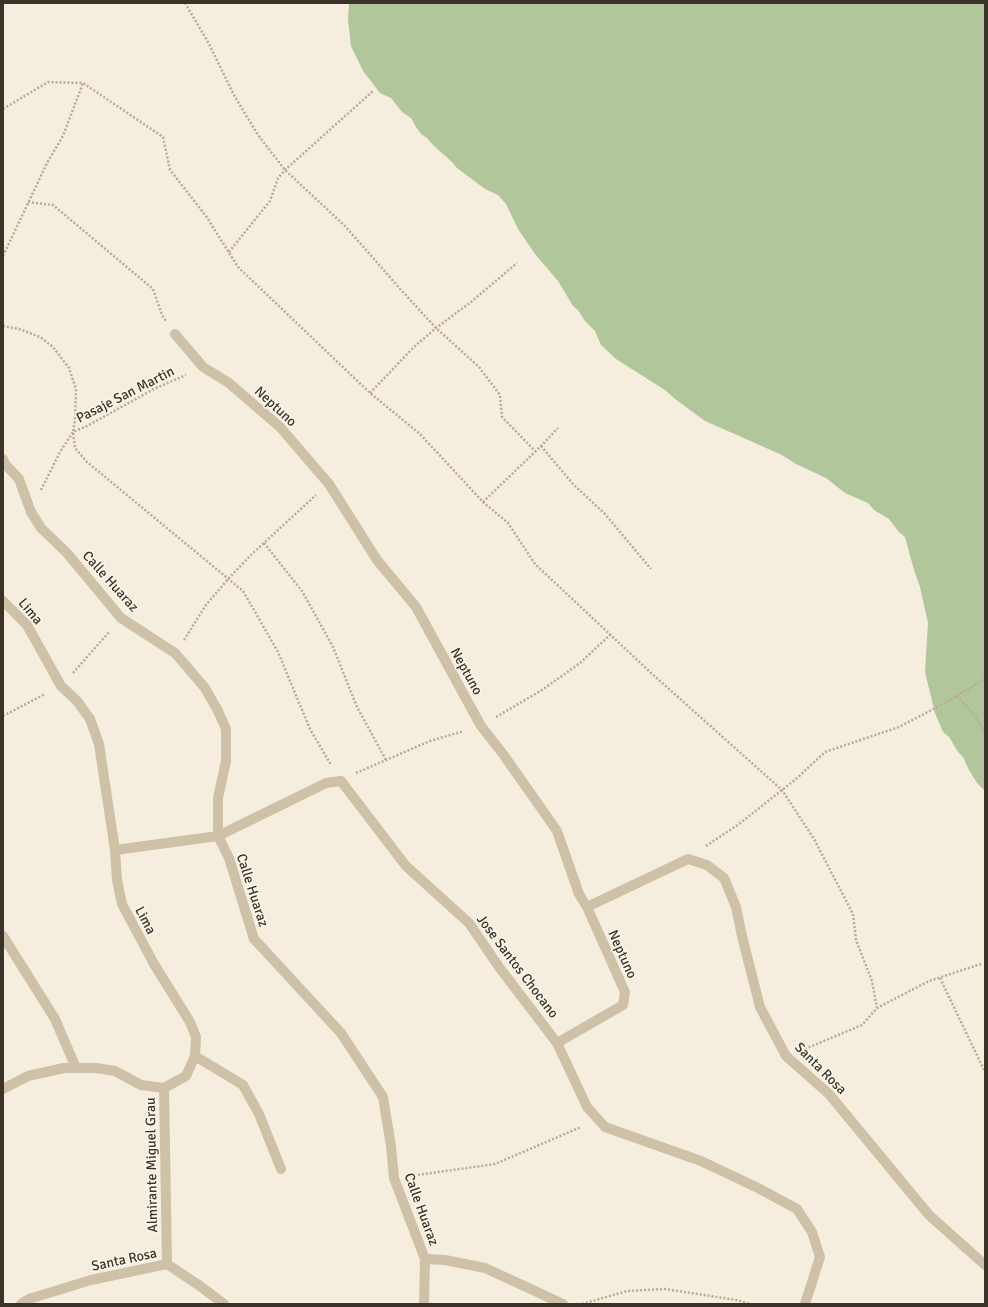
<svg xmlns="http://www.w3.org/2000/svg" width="988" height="1307" viewBox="0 0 988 1307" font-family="Signika,sans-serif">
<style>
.green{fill:#b1c69b}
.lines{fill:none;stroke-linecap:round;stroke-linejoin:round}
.path{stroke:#bbaa92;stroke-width:2.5;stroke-dasharray:2 2;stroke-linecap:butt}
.minor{stroke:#cfc0a8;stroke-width:10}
.labels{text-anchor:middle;stroke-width:3;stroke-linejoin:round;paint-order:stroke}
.street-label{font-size:14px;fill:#3b3229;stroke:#fcf7eb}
</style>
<rect width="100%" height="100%" fill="#f5eede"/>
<path class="green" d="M349,3H985V791L977,783L969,770L963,757L958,752L949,737L943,732L935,713L925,672L928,623L920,587L914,570L905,537L899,532L889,519L874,510L868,503L845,493L826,478L796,464L782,455L705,421L675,399L665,390L616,359L601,345L595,331L585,321L578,310L573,306L558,281L535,254L518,229L506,204L498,195L485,189L457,168L452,162L433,145L427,138L421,134L416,127L411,118L402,112L391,98L380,93L370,80L363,71L351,46L348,20Z"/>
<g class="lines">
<g class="path">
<path d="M185,3L208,42L235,97L258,135L285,170L345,226L402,291L436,328L479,367L500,395L502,417L535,451"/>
<path d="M3,109L48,82L83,83L163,137L170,170L206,216L238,267L370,393L420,434L483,502L508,523L535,564L650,672L782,790L814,839L853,914L856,940L872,981L877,1008"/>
<path d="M28,202L53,205L153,289L162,315L166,321"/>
<path d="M229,252L270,201L278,178L285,170L373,91"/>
<path d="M3,256L47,163L63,136L83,83"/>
<path d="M3,326L19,329L40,337L53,347L69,368L76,389L75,420L73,432L75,448L87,462L243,591L278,652L310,729L331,765"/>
<path d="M370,393L414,347L436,328L471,302L517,263"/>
<path d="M541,446L573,484L605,514L651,569"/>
<path d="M41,490L60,452L73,432L87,426L154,389L186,375"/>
<path d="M483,502L541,446L558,428"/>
<path d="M264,543L302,591L333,647L357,707L386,760"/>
<path d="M184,640L206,605L229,578L252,554L316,495"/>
<path d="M73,673L110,631"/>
<path d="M957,696L976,717L985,733"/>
<path d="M3,716L45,694"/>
<path d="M496,717L542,690L580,663L611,634"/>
<path d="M356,773L430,741L464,731"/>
<path d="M706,846L739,824L796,779L825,752L899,727L945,703L983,680L985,677"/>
<path d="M940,978L985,1072"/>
<path d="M805,1049L862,1025L877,1008L929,981L981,964"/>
<path d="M410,1176L495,1164L581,1127"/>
<path d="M582,1304L627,1291L665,1289L736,1300L751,1304"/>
</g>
<g class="minor">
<path d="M175,334L203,367L229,383L280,427L329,484L377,560L416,607L481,726L503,754L557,831L579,894L587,907L625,992L623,1005L557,1043"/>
<path d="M3,459L5,464L19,479L31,512L41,528L67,553L121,618L175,653L205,688L218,711L226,729V761L218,798V836L229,858L254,939L341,1033L383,1097L391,1146L394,1178L425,1259L424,1304"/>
<path d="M3,601L27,625L61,686L77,701L90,719L99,744L115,850L117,880L122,904L154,964L190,1022L196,1037L195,1056L186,1076L164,1088L141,1085L115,1071L96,1068H64L28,1076L3,1089"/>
<path d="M115,850L218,836L326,783L341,781L406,866L469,923L499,967L557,1043L587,1107L605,1127L701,1161L758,1188L797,1209L812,1232L820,1257L805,1304"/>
<path d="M587,907L688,859L707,865L724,878L736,907L742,936L760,1007L786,1056L829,1094L929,1215L985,1265"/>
<path d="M3,936L55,1019L76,1068"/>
<path d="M195,1056L243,1085L259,1114L281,1169"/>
<path d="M164,1088L167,1264"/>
<path d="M425,1259L445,1260L485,1268L563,1304"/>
<path d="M21,1304L29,1299L91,1280L167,1264L200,1286L224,1304"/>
</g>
</g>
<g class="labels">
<g class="street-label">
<text transform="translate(125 394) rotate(-27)" y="5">Pasaje San Martin</text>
<text transform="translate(276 406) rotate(43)" y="5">Neptuno</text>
<text transform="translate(111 581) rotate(48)" y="5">Calle Huaraz</text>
<text transform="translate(31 611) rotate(50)" y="5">Lima</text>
<text transform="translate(467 671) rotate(61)" y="5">Neptuno</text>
<text transform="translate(253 890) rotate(72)" y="5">Calle Huaraz</text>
<text transform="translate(146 920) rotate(62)" y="5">Lima</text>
<text transform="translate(623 954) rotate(66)" y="5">Neptuno</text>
<text transform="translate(518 966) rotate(53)" y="5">Jose Santos Chocano</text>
<text transform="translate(821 1068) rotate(45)" y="5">Santa Rosa</text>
<text transform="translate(151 1165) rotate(-91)" y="5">Almirante Miguel Grau</text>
<text transform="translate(422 1209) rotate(70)" y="5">Calle Huaraz</text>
<text transform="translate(124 1259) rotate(-12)" y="5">Santa Rosa</text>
</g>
</g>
<rect width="988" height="1307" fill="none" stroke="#3b3229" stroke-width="8"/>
</svg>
